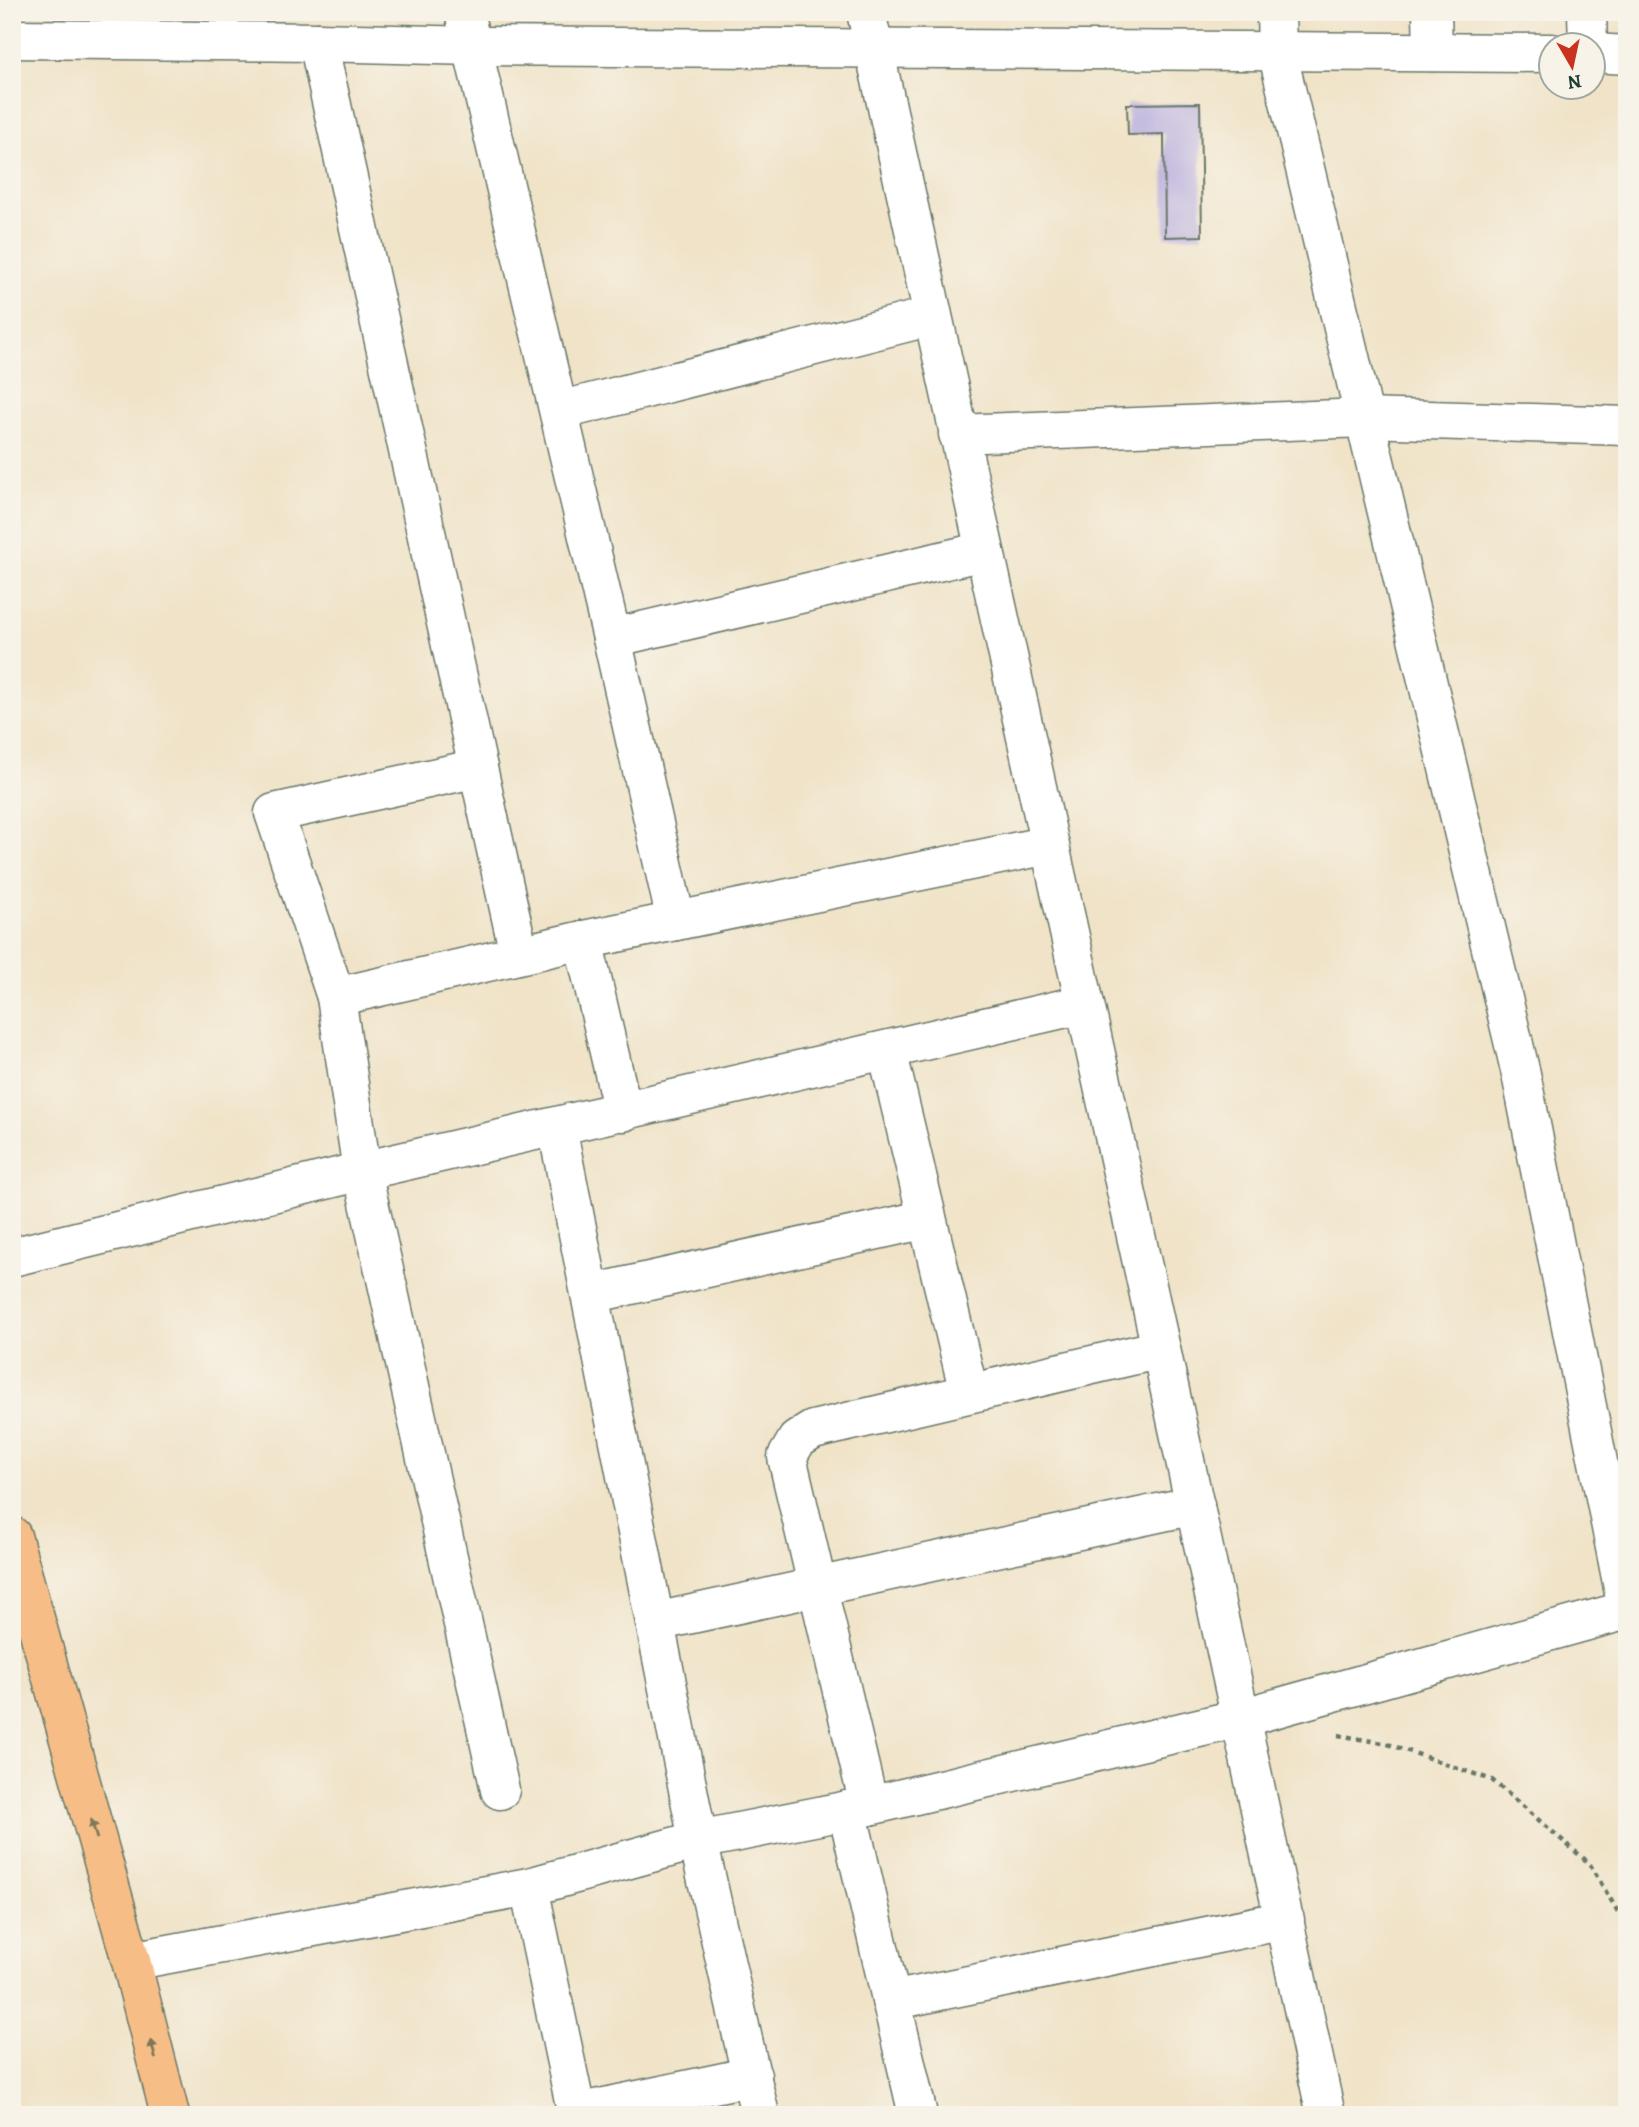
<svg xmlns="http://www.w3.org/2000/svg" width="1639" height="2127" viewBox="0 0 1639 2127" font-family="Alegreya,serif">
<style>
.building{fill:#bdb4de}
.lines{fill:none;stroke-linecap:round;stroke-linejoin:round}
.minor-casing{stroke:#687768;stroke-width:41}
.highway-casing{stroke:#687768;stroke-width:41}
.path{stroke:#687768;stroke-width:4.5;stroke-dasharray:5 5;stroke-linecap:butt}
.minor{stroke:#fff;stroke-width:38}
.highway{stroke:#f6be86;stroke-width:38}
.oneway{fill:#807759}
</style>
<rect width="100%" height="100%" fill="#f7f3e8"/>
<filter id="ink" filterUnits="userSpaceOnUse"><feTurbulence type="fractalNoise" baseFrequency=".0143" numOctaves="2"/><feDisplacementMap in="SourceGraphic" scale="14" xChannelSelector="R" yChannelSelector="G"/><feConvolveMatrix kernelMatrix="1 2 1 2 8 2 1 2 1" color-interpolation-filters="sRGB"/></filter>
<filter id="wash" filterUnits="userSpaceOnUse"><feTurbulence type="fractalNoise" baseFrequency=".00686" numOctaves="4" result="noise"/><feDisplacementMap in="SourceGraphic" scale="28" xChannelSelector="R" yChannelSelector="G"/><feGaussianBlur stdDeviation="1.57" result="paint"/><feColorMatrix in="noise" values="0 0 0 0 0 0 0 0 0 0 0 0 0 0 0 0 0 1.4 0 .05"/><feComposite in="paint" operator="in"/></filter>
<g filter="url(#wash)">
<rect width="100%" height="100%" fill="#f0e3c8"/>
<g id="blocks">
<path class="building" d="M1200,103L1202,236L1165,237L1164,134L1128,135L1127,104Z"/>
</g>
</g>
<g filter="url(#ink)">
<use href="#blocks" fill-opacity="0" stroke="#687768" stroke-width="2"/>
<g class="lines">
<g class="minor-casing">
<g id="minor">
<path d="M464,12L612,638L676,921"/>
<path d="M866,12L1161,1349L1326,2115"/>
<path d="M1276,12L1277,51L1521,1074L1627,1608"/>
<path d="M1432,12L1433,52"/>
<path d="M1587,12L1588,46"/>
<path d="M12,39L318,42L473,46L1552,53"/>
<path d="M318,42L519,954"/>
<path d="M1594,53L1627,55"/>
<path d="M559,411L932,316"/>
<path d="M958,434L1364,418L1627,426"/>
<path d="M612,638L984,551"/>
<path d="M478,768L274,813L336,997L362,1171L500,1790"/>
<path d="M583,940L623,1112"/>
<path d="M336,997L583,940L1049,845"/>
<path d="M887,1050L969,1393"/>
<path d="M557,1127L698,1840L760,2115"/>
<path d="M12,1257L362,1171L1084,1004"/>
<path d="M591,1294L927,1219"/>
<path d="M655,1622L1195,1505"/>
<path d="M869,1806L787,1457L797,1440L813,1430L1161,1349"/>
<path d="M847,1810L918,2115"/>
<path d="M529,1887L577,2115"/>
<path d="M131,1961L529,1887L698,1840L869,1806L1241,1718L1627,1610"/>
<path d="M891,2001L1285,1920"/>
<path d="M576,2113L752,2076"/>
</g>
</g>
<g class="highway-casing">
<path id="highway" d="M12,1536L131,1961L170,2115"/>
</g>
<path class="path" d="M1338,1735L1388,1744L1492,1780L1589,1863L1627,1927"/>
<use href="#minor" class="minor"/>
<use href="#highway" class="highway"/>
</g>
<defs><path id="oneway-solid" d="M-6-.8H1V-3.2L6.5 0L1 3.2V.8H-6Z" transform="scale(1.75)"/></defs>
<g class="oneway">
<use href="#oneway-solid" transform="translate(94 1829) rotate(-106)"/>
<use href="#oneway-solid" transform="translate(153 2049) rotate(-104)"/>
</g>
</g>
<rect width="1639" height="2127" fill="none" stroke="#f7f3e8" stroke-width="42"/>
<g transform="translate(1572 66) rotate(171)"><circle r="33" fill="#f7f3e8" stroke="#a1aaa0" stroke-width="2"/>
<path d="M0-5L12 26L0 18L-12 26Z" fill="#c8321e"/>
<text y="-10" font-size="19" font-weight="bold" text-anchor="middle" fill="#1f3d34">N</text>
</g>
</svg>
